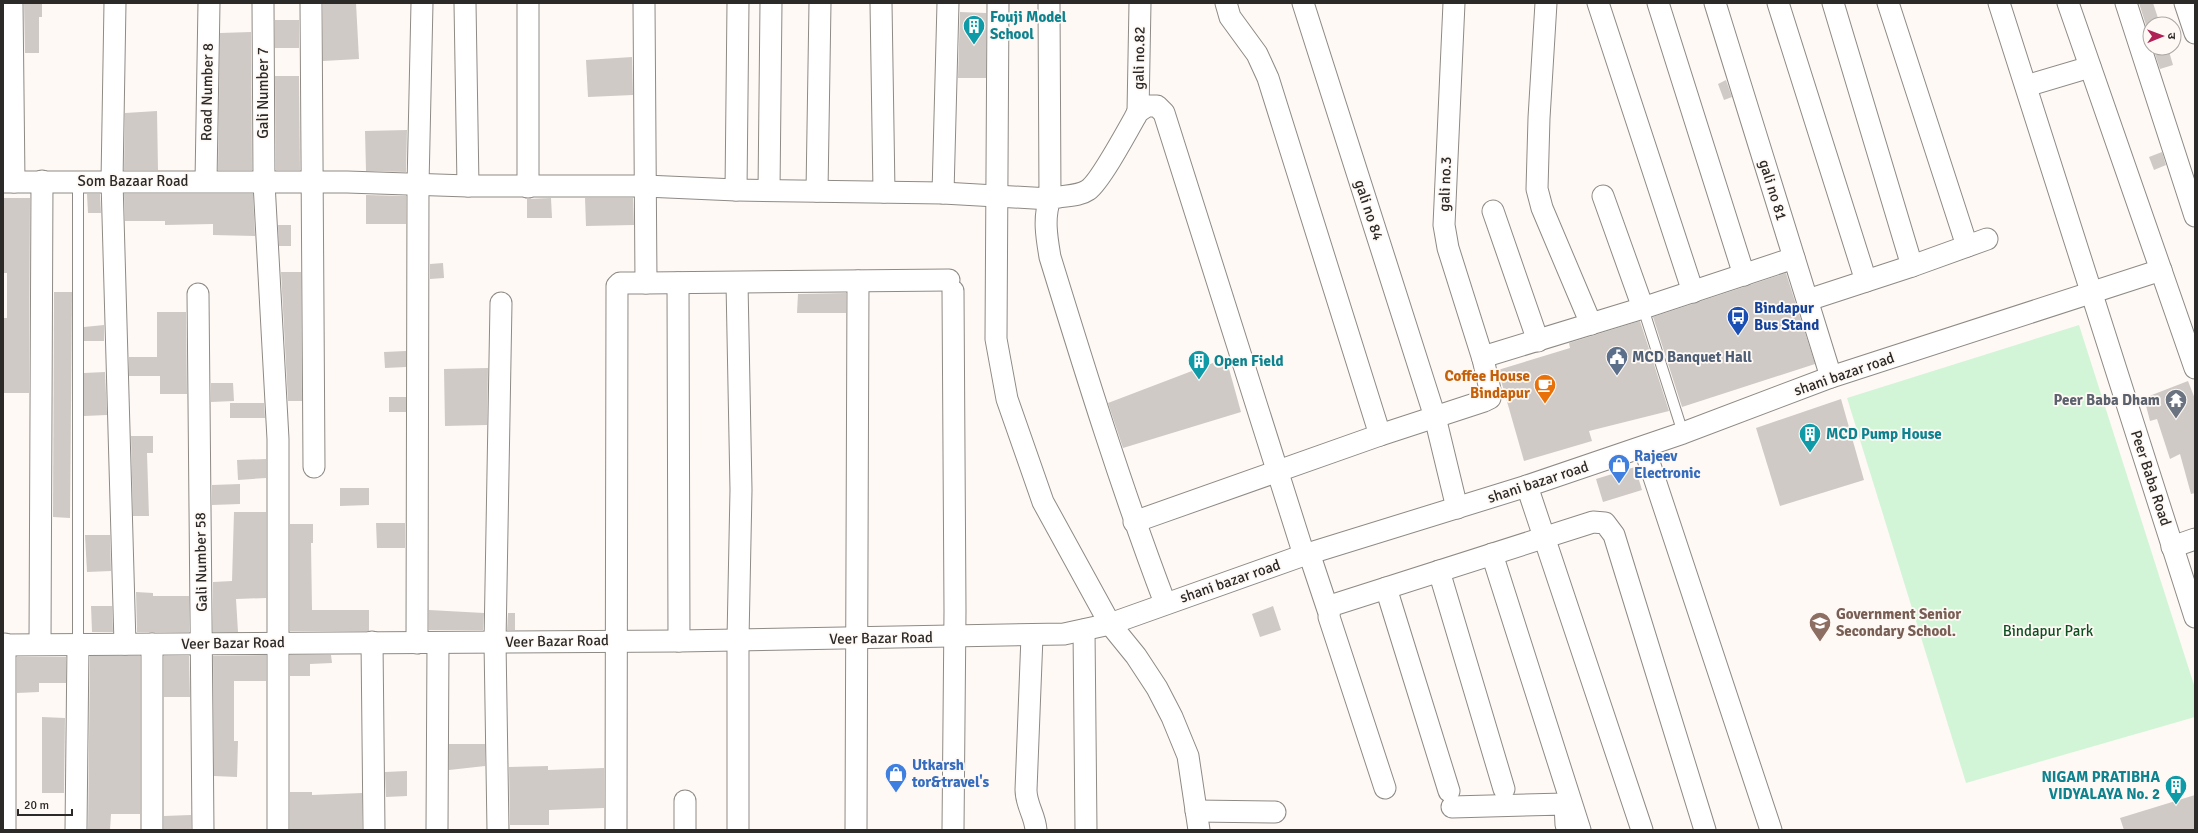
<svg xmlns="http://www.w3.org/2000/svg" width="2198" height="833" viewBox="0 0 2198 833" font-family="Signika,'Noto Sans Devanagari',sans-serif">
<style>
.green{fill:#d3f5d7}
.building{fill:#cfcac6}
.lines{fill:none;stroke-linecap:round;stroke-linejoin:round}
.service-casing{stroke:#8e8a85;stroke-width:12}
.minor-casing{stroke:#8e8a85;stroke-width:23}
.service{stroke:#fff;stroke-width:10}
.minor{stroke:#fff;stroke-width:21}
.labels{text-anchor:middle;stroke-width:3.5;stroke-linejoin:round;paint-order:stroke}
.culture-label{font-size:15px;font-weight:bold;fill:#0d838f;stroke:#fff9f5;text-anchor:start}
.street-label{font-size:15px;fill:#2b2a28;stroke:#fff9f5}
.transit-label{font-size:15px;font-weight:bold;fill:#164399;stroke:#fff9f5;text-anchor:start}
.service-label{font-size:15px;font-weight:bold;fill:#4e5e75;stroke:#fff9f5;text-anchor:start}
.food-label{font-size:15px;font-weight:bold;fill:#c56008;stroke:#fff9f5;text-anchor:end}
.worship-label{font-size:15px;font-weight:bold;fill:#5b616d;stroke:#fff9f5;text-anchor:end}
.shop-label{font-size:15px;font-weight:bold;fill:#366cbe;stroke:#fff9f5;text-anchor:start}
.education-label{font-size:15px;font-weight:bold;fill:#785e54;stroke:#fff9f5;text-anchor:start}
.park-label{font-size:15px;fill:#0c5021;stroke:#fff9f5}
</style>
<rect width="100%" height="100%" fill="#fff9f5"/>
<path class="green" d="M2079,325L2195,688V717L1966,783L1847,398Z"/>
<g class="building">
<path d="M24,3H42V17H39V53H25Z"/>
<path d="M323,3H356L359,59L323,61Z"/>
<path d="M2139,3H2153L2160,24H2150V38Z"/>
<path d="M960,12L986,13V78H958Z"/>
<rect x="275" y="20" width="24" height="28"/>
<path d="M251,32L252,170H218L220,33Z"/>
<path d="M2153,48H2168L2173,65L2160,69Z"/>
<path d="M632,57L633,95L588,97L586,60Z"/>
<path d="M275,76H299L300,170H276Z"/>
<path d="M1726,80L1732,97L1724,100L1718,84Z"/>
<path d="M157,111L158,170H124L125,113Z"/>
<path d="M407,130L406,172L366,171L365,131Z"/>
<path d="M2162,152L2166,165L2154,170L2149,157Z"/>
<path d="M87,194H100L101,213H88Z"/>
<path d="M124,194H253L255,236L213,235V224L165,225V221H125Z"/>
<path d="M366,195L406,196V224H366Z"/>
<path d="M3,198H30L29,393H4L3,344L4,318H7V273H3Z"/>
<path d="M551,198L552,218H527V199Z"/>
<path d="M585,198H633L634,225L586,226Z"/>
<path d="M278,225H291V246H279Z"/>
<path d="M443,263L444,278L430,279V264Z"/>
<path d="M281,272H301L302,401H288Z"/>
<path d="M1786,273L1815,364L1682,407L1653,317Z"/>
<path d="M54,292H72L70,518L53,517Z"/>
<path d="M846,293V313H797L798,294Z"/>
<path d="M157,312H186L187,394H160V376H129V357H157Z"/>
<path d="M1640,321L1669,411L1589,431L1592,441L1524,461L1498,370L1570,348L1569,343Z"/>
<path d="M104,325V341H84V327Z"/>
<path d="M406,351V367L385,368L384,352Z"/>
<path d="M1226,358L1241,412L1123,448L1108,403Z"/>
<path d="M488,368L487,425L445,426L444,369Z"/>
<path d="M105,372L107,415L84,416V373Z"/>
<path d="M2188,381L2195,399V493L2191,494L2180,454L2170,459L2157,419L2150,421L2144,398Z"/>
<path d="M211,383H233L234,401L211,402Z"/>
<rect x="389" y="397" width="17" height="15"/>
<path d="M1841,399L1864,480L1780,506L1756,428Z"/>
<path d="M230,403H264L265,418H230Z"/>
<path d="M131,436H153V453H147L149,516H133Z"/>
<path d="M266,459V478L238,480L237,460Z"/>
<path d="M1635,467L1642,490L1603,502L1596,479Z"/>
<path d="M240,484V504L212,505V485Z"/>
<path d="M340,488H369V505L340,506Z"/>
<path d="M234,512H266V598L236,599L238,632H213V582L232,581Z"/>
<path d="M376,523H405V548H377Z"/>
<path d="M290,524H313V543H311L312,610H369V631H290Z"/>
<path d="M85,535H110L111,571L87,572Z"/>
<path d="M136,592L153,593V596H189V632H137Z"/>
<path d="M91,606H112L113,632H92Z"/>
<path d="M1273,606L1281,630L1260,637L1252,614Z"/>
<path d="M429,610L484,613L483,630H429Z"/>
<path d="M508,613H515V630H507Z"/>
<path d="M266,655V681H234V741H238L237,777L214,776L213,656Z"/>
<path d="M290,655H331L332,663L310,664V676H290Z"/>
<path d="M90,656H140V814H111L110,830H88Z"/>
<path d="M164,656H189L190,697H164Z"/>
<path d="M17,657H66V683H39V692L17,693Z"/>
<path d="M42,717L65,718L64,793H42Z"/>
<path d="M449,744H485V766L449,770Z"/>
<path d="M548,766V770L604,768V808L549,810V825H510L509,767Z"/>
<path d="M407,771V796L386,797L385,772Z"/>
<path d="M290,792H312V795L362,793V830H290Z"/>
<path d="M2195,795V830H2124L2120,818Z"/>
<path d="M191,815V830H164V816Z"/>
</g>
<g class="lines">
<g class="service-casing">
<g id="service">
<path d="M78,181V645"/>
<path d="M1643,308L1683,433"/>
</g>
</g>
<g class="minor-casing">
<g id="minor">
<path d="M12,3L14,182"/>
<path d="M115,3L112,181L125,644"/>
<path d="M263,3L264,183L278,439V830"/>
<path d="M311,3L314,467"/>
<path d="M465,3L468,186"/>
<path d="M528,3V187"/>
<path d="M644,3L646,283"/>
<path d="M881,3L884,192"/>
<path d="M998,3L996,339L1007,399L1043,502L1110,624L1136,656L1157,688L1172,717L1188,756L1199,830"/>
<path d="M1226,3L1230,17L1257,54L1268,78L1380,435"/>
<path d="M1303,3L1435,417L1457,508"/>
<path d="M1454,3L1444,225L1448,248L1483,359"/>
<path d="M1546,3L1539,118L1537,189L1542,208L1591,324"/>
<path d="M1598,3L1693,292"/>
<path d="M1658,3L1744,275"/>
<path d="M1715,3L1831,377"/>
<path d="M1778,3L1866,281"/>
<path d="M1888,3L1967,246"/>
<path d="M1999,3L2195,617"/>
<path d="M2068,3L2195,368"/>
<path d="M2126,3L2195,216"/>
<path d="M2185,3L2195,33"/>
<path d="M2026,86L2090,67"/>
<path d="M1138,112L1140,3"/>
<path d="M206,181L209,3"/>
<path d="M3,182H347L468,186H645L736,190L943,193L948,3"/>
<path d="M736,190L738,3"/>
<path d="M769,190L771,3"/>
<path d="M817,191L820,3"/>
<path d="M943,193L1050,199L1049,3"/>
<path d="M1603,196L1643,308"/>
<path d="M1493,211L1538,341"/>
<path d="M1912,266L1987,239"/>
<path d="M678,283L679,641"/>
<path d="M737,283L741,490L738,639V830"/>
<path d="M198,294L203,830"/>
<path d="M1808,300L1912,266L1833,3"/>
<path d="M1644,447L1771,830"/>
<path d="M1527,486L1642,830"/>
<path d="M1134,522L1380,435L1484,401L1490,398L1491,394L1483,359L1486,356L1643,308L1794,258"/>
<path d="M2172,547L2195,539"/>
<path d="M1309,553L1328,610"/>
<path d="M1492,554L1580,830"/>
<path d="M1439,571L1504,789"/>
<path d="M1386,588L1449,791"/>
<path d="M1165,603C1122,490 1086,374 1050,257C1047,239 1043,218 1050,199C1062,195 1078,197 1088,190C1100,182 1129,128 1138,112L1147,106H1157L1164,113L1304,555"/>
<path d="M1084,630L1086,830"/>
<path d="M1032,636L1026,790C1026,805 1035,815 1036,830"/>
<path d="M372,642L374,830"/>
<path d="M417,643L418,185L422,3"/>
<path d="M5,644V830"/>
<path d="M40,644L42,181"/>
<path d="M3,645L679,641L1064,634L1110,624L1304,555L1527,486L1683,433L1831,377L2161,270"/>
<path d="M1385,788L1329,617L1330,606L1593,522L1605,523L1614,535L1705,830"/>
<path d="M685,801V830"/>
<path d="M1452,807L1565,804L1566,825"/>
<path d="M1196,811L1275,812"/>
<path d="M76,830L78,645"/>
<path d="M152,830V644"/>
<path d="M437,830L438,643"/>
<path d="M498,830L495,642L501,303"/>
<path d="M616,830L617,286L620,283H646L949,280"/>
<path d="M856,830L858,281"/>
<path d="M953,830L955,611L953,291"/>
</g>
</g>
<use href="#service" class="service"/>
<use href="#minor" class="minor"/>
</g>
<defs>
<g id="building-pin" transform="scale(1.15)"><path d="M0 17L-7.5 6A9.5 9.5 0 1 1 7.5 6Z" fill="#0f9aa8" stroke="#fff9f5"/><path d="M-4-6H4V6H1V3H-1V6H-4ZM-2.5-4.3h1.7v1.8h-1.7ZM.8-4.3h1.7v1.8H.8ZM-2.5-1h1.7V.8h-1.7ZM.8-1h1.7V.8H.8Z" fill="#fff"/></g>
<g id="bus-pin" transform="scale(1.15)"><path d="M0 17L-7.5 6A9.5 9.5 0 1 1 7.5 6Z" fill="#1a4fb4" stroke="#fff9f5"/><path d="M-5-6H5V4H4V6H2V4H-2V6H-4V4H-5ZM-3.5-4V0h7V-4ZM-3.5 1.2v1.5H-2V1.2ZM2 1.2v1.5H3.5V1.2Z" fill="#fff"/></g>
<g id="civic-pin" transform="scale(1.15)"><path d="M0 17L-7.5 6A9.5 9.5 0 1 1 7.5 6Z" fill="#5c6f8a" stroke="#fff9f5"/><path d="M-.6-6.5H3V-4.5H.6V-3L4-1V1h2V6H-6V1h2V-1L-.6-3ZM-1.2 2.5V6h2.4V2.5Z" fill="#fff"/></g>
<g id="cafe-pin" transform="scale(1.15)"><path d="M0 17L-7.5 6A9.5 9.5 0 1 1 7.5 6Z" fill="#e8710a" stroke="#fff9f5"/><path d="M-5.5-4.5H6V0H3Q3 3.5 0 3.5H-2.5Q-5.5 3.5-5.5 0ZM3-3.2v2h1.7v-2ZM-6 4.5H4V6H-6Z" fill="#fff"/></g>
<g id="temple-pin" transform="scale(1.15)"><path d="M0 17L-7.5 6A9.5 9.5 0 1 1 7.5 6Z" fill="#6b7280" stroke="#fff9f5"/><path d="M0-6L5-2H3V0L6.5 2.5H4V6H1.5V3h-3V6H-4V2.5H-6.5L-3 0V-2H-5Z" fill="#fff"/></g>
<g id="shop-pin" transform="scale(1.15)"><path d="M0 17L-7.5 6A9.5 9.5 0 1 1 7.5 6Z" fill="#3f7fe0" stroke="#fff9f5"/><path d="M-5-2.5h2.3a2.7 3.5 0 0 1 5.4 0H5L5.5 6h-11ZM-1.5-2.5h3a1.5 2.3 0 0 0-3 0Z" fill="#fff"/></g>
<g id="school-pin" transform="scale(1.15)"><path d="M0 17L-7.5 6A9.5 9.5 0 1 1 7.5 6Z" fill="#8d6e63" stroke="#fff9f5"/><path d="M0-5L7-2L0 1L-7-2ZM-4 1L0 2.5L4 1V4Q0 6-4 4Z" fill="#fff"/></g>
</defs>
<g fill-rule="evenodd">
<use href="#building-pin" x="974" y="26"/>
<use href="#bus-pin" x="1738" y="317"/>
<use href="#civic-pin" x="1617" y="357"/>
<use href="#building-pin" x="1199" y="361"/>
<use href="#cafe-pin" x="1545" y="385"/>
<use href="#temple-pin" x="2176" y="400"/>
<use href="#building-pin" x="1810" y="434"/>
<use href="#shop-pin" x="1619" y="465"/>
<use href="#school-pin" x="1820" y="623"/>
<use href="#shop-pin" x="896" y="774"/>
<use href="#building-pin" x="2176" y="786"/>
</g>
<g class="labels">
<g class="culture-label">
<text x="990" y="22">Fouji Model<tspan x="990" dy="17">School</tspan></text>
<text x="1214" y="366">Open Field</text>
<text x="1826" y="439">MCD Pump House</text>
<text x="2160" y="782" text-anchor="end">NIGAM PRATIBHA<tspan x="2160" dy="17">VIDYALAYA No. 2</tspan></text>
</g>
<g class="street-label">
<text transform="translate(1139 58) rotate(-89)" y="5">gali no.82</text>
<text transform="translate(207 92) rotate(-89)" y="5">Road Number 8</text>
<text transform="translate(263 93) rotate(-90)" y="5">Gali Number 7</text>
<text x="133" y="186">Som Bazaar Road</text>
<text transform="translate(1445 184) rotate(-88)" y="5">gali no.3</text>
<text transform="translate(1773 190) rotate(73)" y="5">gali no 81</text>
<text transform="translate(1369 210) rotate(72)" y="5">gali no 84</text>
<text transform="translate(1844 374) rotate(-19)" y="5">shani bazar road</text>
<text transform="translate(2151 478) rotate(72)" y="5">Peer Baba Road</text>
<text transform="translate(1538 482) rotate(-18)" y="5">shani bazar road</text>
<text transform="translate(201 562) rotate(-91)" y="5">Gali Number 58</text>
<text transform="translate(1230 581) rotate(-19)" y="5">shani bazar road</text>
<text transform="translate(881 638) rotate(-1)" y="5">Veer Bazar Road</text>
<text transform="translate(557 641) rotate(-1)" y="5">Veer Bazar Road</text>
<text transform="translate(233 643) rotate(-1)" y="5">Veer Bazar Road</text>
</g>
<g class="transit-label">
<text x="1754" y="313">Bindapur<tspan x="1754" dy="17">Bus Stand</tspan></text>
</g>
<g class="service-label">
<text x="1632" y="362">MCD Banquet Hall</text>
</g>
<g class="food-label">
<text x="1530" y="381">Coffee House<tspan x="1530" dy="17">Bindapur</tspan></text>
</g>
<g class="worship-label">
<text x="2160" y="405">Peer Baba Dham</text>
</g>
<g class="shop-label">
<text x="1634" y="461">Rajeev<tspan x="1634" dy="17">Electronic</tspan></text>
<text x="912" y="770">Utkarsh<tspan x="912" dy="17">tor&amp;travel's</tspan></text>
</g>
<g class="education-label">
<text x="1836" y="619">Government Senior<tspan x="1836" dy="17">Secondary School.</tspan></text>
</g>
<g class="park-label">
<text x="2048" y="636">Bindapur Park</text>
</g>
</g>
<rect width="2198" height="833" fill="none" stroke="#2b2a28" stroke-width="8"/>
<g transform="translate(2162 36) rotate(89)"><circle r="19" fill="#fff9f5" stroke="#aaa6a3"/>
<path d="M0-3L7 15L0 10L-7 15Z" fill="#b02156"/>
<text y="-6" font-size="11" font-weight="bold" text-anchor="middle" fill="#2b2a28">उ</text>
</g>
<path d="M18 809v6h54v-6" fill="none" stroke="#2b2a28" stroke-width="2"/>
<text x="24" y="809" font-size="12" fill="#2b2a28" stroke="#fff9f5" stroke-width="3" paint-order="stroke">20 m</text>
</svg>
